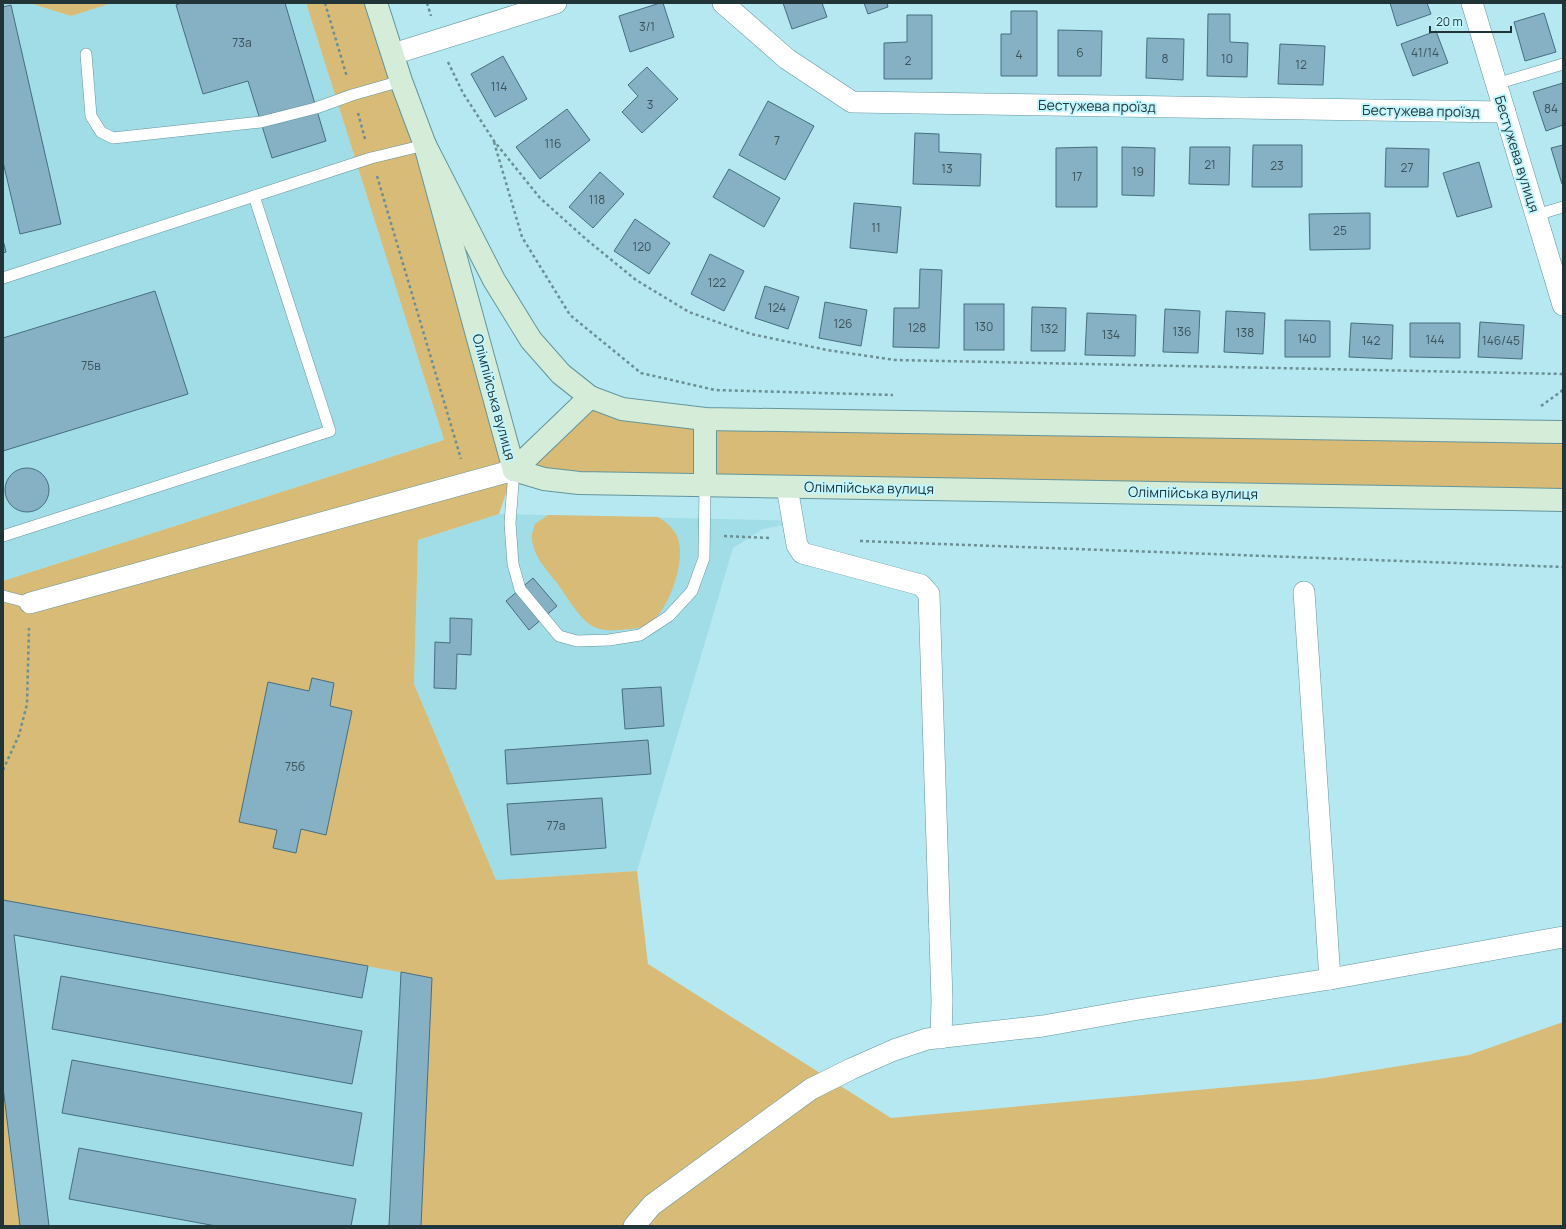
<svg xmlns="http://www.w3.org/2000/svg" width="1566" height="1229" viewBox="0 0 1566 1229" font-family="Manrope,sans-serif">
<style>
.built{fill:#a0dde6}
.green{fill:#d8bb76}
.building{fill:#86b0c4;stroke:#466e80}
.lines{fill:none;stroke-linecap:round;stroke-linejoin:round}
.lane-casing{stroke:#64959d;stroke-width:12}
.street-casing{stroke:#64959d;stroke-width:22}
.secondary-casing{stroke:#64959d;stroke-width:24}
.path{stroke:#6b8f95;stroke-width:2.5;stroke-dasharray:3 3;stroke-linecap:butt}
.lane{stroke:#fff;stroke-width:11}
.street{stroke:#fff;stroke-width:21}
.secondary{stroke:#d4ecd8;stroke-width:22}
.labels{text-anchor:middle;stroke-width:4;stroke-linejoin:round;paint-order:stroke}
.number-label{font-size:12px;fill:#3a545b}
.street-label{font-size:14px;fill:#213538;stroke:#c2f6fe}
</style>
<rect width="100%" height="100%" fill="#b5e8f0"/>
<g class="built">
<path d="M3,3H29L71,16L112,3H306L444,440L3,581Z"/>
<path d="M499,514L805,521L763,529L733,548L637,871L496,880L414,684L418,540Z"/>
<path d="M3,900L432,978L421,1226H20L3,1087Z"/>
</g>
<g class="green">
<path d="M29,3H112L71,16Z"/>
<path d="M306,3H378L514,470L590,397L622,409L1563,432V500L514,470L499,514L418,540L414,684L496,880L637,871L648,964L891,1118L1318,1079L1469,1055L1563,1022V1226H421L432,978L3,900V581L444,440Z"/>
<path d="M548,515L658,517C667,523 675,529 678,539C686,562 669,608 651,623C642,629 629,629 619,630C609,631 597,630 589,624C576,613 567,597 557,583C547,570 533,556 532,539C531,534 534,528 535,524Z"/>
<path d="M3,1087L20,1226H3Z"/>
</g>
<g class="building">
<path d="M181,3H285L326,141L272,158L248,81L203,94L176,5Z"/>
<path d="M660,3H663L674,37L630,52L619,16Z"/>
<path d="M783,3H822L827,17L792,29Z"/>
<path d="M864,3H887L888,7L868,14Z"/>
<path d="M1390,3H1427L1431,14L1397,26Z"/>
<path d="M11,5L61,224L20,234L3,162V7Z"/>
<path d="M1011,11H1037V76H1001V34H1011Z"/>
<path d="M1544,13L1556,52L1525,61L1514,22Z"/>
<path d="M1208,14H1230V42L1248,43L1247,77L1207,76Z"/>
<path d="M907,15H932V79H884V43L907,42Z"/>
<path d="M1058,30L1102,31L1101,76H1058Z"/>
<path d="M1436,31L1448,63L1413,76L1401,44Z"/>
<path d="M1147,38L1184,39L1183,80L1146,78Z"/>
<path d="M1280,44L1325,46L1323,85L1278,84Z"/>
<path d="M503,56L527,99L495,117L471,74Z"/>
<path d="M647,67L678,99L642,133L622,112L638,96L628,85Z"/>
<path d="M1563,83V125L1546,131L1533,92Z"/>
<path d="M768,101L814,126L785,180L739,155Z"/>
<path d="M567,109L590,140L540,179L516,147Z"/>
<path d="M915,133L939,134V152L981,154L980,186L913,184Z"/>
<path d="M1253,145H1302V187H1252Z"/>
<path d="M1563,145V183L1562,184L1551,148Z"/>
<path d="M1097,147V207H1056V148Z"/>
<path d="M1122,147L1155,148L1154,196L1122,195Z"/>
<path d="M1190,147H1230L1229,185L1189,184Z"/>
<path d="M1386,148L1429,149L1428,187H1385Z"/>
<path d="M1479,162L1492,207L1457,217L1443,173Z"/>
<path d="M729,169L780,198L764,227L713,197Z"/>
<path d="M600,172L624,194L593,228L569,207Z"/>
<path d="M854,203L901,207L897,253L850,248Z"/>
<path d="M1370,213V249L1310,250L1309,214Z"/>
<path d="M635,219L670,243L649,274L614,251Z"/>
<path d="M3,240L6,252L3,253Z"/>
<path d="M710,254L744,271L724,311L691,294Z"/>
<path d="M920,269L942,270L939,348L893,347L894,308H919Z"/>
<path d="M765,286L799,297L788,329L755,318Z"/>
<path d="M155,291L188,394L3,451V338Z"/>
<path d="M825,302L867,310L861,346L819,338Z"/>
<rect x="964" y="304" width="40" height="46"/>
<path d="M1032,307L1066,308L1065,351H1031Z"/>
<path d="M1165,309L1200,311L1198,353L1163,352Z"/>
<path d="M1226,311L1265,313L1263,354L1224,352Z"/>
<path d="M1087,313L1136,315L1135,356L1085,355Z"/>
<path d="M1285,320L1330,321V357H1285Z"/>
<path d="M1480,322L1524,325L1522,359L1478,357Z"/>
<path d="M1351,323L1393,325L1392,359L1349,357Z"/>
<path d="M1410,323H1460V358L1410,357Z"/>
<circle cx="27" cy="490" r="22"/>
<path d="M533,578L557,606L529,630L506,601Z"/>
<path d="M450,618L472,619L471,655L457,654L456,689L434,688L435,642L450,643Z"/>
<path d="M312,678L334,683L330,706L352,711L326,835L301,829L296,853L273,848L277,830L239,822L268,682L309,691Z"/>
<path d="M661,687L664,726L625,729L622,689Z"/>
<path d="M648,740L651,774L507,784L505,750Z"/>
<path d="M602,798L606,848L511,855L507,804Z"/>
<path d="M3,900L368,966L362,998L14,935L49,1226H20L3,1087Z"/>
<path d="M401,972L432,978L421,1226H389Z"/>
<path d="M61,976L362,1031L352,1084L52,1029Z"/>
<path d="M72,1060L362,1113L353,1166L62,1113Z"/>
<path d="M79,1148L356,1199L351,1226H216L69,1199Z"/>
</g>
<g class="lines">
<g class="lane-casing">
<g id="lane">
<path d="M86,54L91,116L101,132L113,138L261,122L316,108L352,95L401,81"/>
<path d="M1496,84L1563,64"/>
<path d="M1536,215L1563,207"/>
<path d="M3,278L371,158L425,145"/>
<path d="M514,470L510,523L513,564L520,589L559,636L577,641L609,640L640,635L669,616L692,591L704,558L705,485"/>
<path d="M3,536L330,431L254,196"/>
<path d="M3,596L30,603"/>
</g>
</g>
<g class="street-casing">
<g id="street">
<path d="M723,3L787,59L852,102L1505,112"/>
<path d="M1472,3L1563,305"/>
<path d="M393,54L556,3"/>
<path d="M787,487L797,545L802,553L921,585L929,594L942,1000L941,1038"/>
<path d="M1304,592L1330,979"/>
<path d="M30,603L514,470"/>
<path d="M634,1226L652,1205L811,1089L851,1069L894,1050L927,1039L1043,1026L1133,1010L1330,979L1563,937"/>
</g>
</g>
<g class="secondary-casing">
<g id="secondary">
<path d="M376,3L401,81L425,145L514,470"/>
<path d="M425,145L494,280L531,340L561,374L590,397L622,409L705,419L1563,432"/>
<path d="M705,419V485"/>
<path d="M514,470L544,479L579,483L1563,500"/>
<path d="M514,470L590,397"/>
</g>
</g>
<g class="path">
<path d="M325,3L347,77"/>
<path d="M427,3L431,16"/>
<path d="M448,62L463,93L494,141L540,198L587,240L636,280L689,312L751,334L827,350L895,360L1563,374"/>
<path d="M358,113L365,139"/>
<path d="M494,142L522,237L570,315L641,373L715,390L893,395"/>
<path d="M377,176L461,459"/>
<path d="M1541,406L1563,390"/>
<path d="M724,536L771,538"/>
<path d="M860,541L1563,567"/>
<path d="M3,770L19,735L27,704L29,628"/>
</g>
<use href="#lane" class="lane"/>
<use href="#street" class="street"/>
<use href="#secondary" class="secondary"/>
</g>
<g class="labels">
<g class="number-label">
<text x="647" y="31">3/1</text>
<text x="242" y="47">73а</text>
<text x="1080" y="57">6</text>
<text x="1425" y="57">41/14</text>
<text x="1019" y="59">4</text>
<text x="1165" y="63">8</text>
<text x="1227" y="63">10</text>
<text x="908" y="65">2</text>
<text x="1301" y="69">12</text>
<text x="499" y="91">114</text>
<text x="650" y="109">3</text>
<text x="1551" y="113">84</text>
<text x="777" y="145">7</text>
<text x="553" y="148">116</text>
<text x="1210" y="169">21</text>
<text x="1277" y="170">23</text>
<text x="1407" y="172">27</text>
<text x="947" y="173">13</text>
<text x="1138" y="176">19</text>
<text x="1077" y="181">17</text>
<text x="597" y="204">118</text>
<text x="876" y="232">11</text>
<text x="1340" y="235">25</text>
<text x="642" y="251">120</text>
<text x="717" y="287">122</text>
<text x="777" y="312">124</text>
<text x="843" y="328">126</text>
<text x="984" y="331">130</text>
<text x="917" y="332">128</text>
<text x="1049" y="333">132</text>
<text x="1182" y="336">136</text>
<text x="1245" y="337">138</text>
<text x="1111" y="339">134</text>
<text x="1307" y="343">140</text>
<text x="1435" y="344">144</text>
<text x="1371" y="345">142</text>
<text x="1501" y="345">146/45</text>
<text x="91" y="370">75в</text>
<text x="295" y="771">75б</text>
<text x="556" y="830">77а</text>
</g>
<g class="street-label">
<text transform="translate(1097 106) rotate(1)" y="5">Бестужева проїзд</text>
<text transform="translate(1421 111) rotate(1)" y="5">Бестужева проїзд</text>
<text transform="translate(1517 154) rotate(73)" y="5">Бестужева вулиця</text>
<text transform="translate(494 397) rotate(75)" y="5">Олімпійська вулиця</text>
<text transform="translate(869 488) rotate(1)" y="5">Олімпійська вулиця</text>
<text transform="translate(1193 493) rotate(1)" y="5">Олімпійська вулиця</text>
</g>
</g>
<rect width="1566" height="1229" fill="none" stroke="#213538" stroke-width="8"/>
<path d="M1430 26v6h81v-6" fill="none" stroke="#213538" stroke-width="2"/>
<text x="1436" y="26" font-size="12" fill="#213538" stroke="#c2f6fe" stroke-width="3" paint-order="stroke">20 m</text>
</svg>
